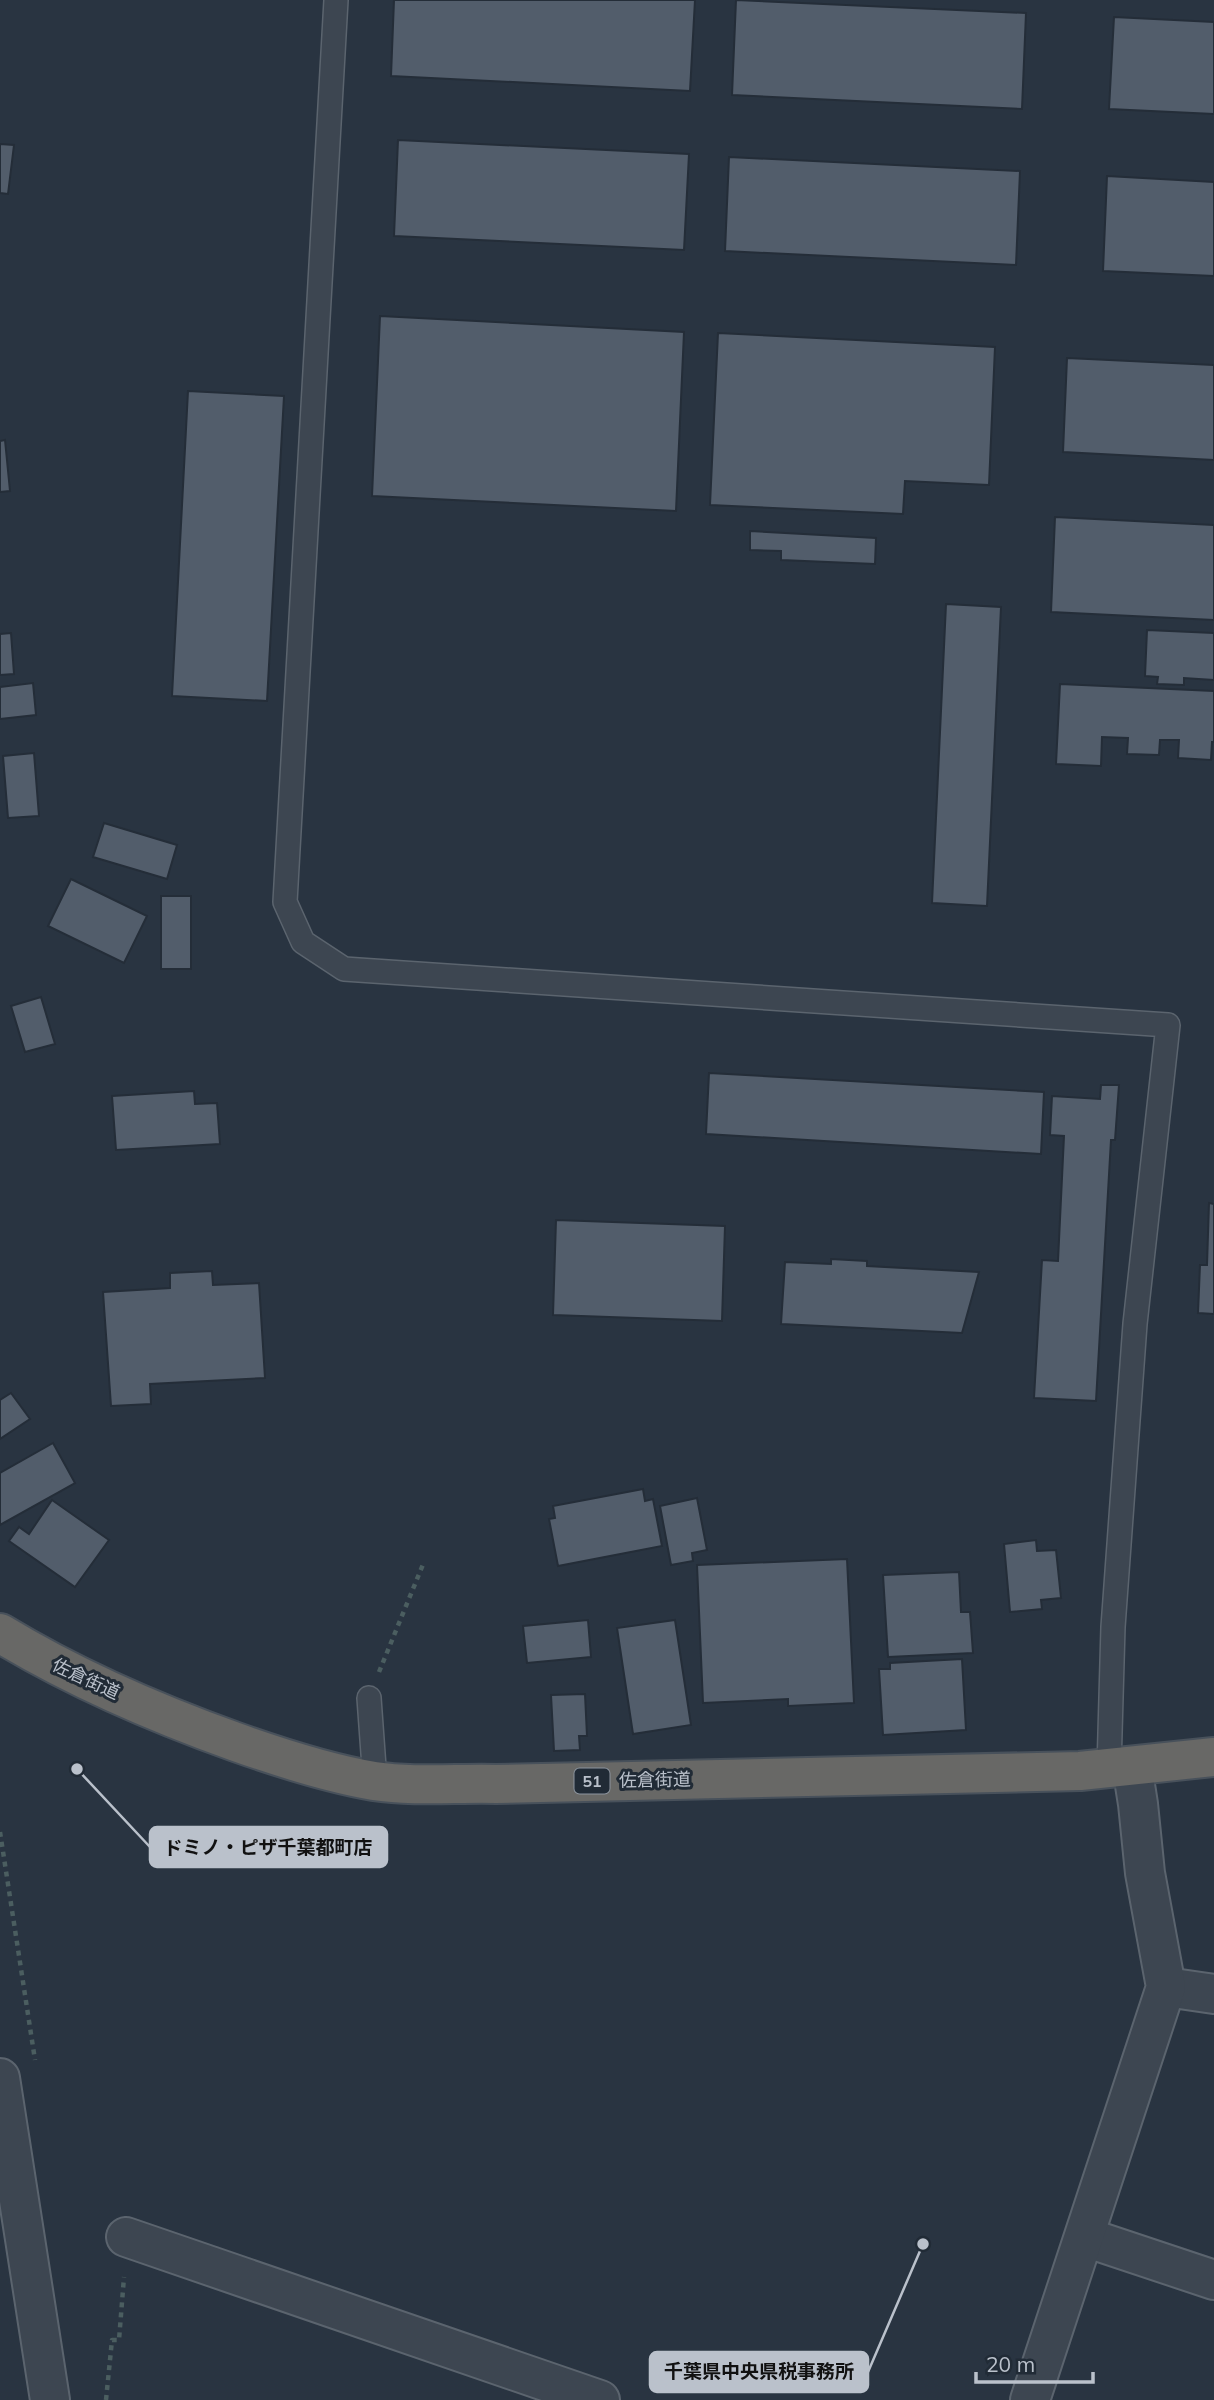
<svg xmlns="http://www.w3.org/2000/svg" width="1214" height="2400" viewBox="0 0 1214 2400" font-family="Mulish,'Noto Sans JP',sans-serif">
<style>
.building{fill:#525d6b;stroke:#242d38;stroke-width:2}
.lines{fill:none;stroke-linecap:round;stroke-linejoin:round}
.service-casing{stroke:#5b646e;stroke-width:26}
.minor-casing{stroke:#5b646e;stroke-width:42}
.tertiary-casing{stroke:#5b646e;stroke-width:42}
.trunk-casing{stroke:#48515b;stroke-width:42}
.path{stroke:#4b5e60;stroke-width:4.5;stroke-dasharray:5 5;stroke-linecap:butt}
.service{stroke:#3d4651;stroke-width:23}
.minor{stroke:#3d4651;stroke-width:38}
.tertiary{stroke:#3d4651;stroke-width:38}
.trunk{stroke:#686866;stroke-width:38}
.labels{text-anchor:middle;stroke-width:6;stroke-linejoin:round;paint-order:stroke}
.shield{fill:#212b36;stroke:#8c949e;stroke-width:2}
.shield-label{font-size:16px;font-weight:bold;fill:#bac1cb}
.street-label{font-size:18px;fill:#bac1cb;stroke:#212b36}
.leader{fill:none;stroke:#bac1cb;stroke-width:2.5}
.callout-dot{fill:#bac1cb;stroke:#212b36;stroke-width:2.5}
.callout{fill:#bac1cb;stroke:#bac1cb;stroke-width:2.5}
.callout-label{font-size:19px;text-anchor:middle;font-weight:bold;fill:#111}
</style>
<rect width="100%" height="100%" fill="#293441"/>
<g class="building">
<path d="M394,0H695L690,91L391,76Z"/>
<path d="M736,0L1026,13L1022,109L732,95Z"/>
<path d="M1114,17L1214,22V114L1109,109Z"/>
<path d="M398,140L689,154L684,250L394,236Z"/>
<path d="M0,144L14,145L8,194L0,193Z"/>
<path d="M729,157L1020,171L1016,265L725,251Z"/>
<path d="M1107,176L1214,182V276L1103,271Z"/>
<path d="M380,316L684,332L676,511L372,496Z"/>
<path d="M718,333L995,347L989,485L905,481L903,514L710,505Z"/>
<path d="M1067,358L1214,365V460L1063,452Z"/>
<path d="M188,391L284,396L267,701L172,696Z"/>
<path d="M5,440L10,491L0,492V441Z"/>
<path d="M1055,517L1214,525V620L1051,612Z"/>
<path d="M750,531L876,538L875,564L781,560V551L750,550Z"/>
<path d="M946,604L1001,607L987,906L932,903Z"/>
<path d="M1147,630L1214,633V680L1184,678V685L1157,684L1158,677L1145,676Z"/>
<path d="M11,633L14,674L0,675V634Z"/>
<path d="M33,683L36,715L0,719V687Z"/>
<path d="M1060,684L1214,691V742H1212L1211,760L1178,758L1179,740H1160L1159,755L1127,754L1128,738L1102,737L1101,766L1056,764Z"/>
<path d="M34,753L39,816L8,818L3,756Z"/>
<path d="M104,823L177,845L167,879L93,857Z"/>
<path d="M71,879L147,916L124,963L48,926Z"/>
<rect x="161" y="896" width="30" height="73"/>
<path d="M41,997L55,1044L25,1052L11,1006Z"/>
<path d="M709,1073L1044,1092L1041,1154L706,1134Z"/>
<path d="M1101,1085H1119L1115,1140H1111L1096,1401L1034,1398L1042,1260L1058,1261L1064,1136L1050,1135L1052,1096L1100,1099Z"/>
<path d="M194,1091L195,1104L217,1103L220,1144L116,1150L112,1096Z"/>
<path d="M1209,1203L1214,1204V1314L1198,1313L1200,1265H1207Z"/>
<path d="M556,1220L725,1226L722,1321L553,1315Z"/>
<path d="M831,1259L867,1261V1266L979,1272L962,1333L781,1324L785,1262L831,1264Z"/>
<path d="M212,1271L213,1285L259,1283L265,1378L150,1384L151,1404L111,1406L103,1292L170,1288V1273Z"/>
<path d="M11,1393L30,1419L0,1439V1400Z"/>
<path d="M53,1443L75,1483L0,1525V1473Z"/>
<path d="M643,1489L645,1501L653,1499L662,1546L558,1566L549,1519L555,1518L553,1506Z"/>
<path d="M697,1498L707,1550L692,1553L693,1561L671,1565L660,1506Z"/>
<path d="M52,1500L109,1540L75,1587L9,1541L19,1527L29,1534Z"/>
<path d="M1036,1540L1037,1551L1056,1550L1061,1598L1041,1600L1042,1609L1010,1612L1004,1544Z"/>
<path d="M847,1559L854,1703L788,1706V1699L703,1703L697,1565Z"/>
<path d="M959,1572L961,1612H970L973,1653L888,1657L883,1575Z"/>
<path d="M588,1620L591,1657L527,1663L523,1626Z"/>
<path d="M675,1620L691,1725L633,1734L617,1628Z"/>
<path d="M962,1659L966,1730L883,1735L879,1669H890V1663Z"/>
<path d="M585,1694L587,1736H579L580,1750L554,1751L551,1695Z"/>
</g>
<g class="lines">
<g class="service-casing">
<g id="service">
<path d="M336,0L285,902L303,942L344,969L1168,1025L1135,1324L1113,1627L1109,1768"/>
<path d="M369,1698L375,1781"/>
</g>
</g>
<g class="minor-casing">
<g id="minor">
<path d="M1166,1987L1214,1994"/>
<path d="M126,2237L600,2400"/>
<path d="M1085,2237L1214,2280"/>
<path d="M1030,2400L1166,1987L1145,1873L1138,1804L1132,1766"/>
</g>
</g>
<g class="tertiary-casing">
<path id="tertiary" d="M0,2078L50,2400"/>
</g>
<g class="trunk-casing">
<path id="trunk" d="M0,1633C74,1678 155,1713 236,1742C281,1758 327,1773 374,1781C414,1787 456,1783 496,1784L1080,1771L1214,1757"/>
</g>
<g class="path">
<path d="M379,1672L424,1562"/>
<path d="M0,1832L35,2060"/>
<path d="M106,2400L112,2340H119L124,2277"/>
</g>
<use href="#service" class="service"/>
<use href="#minor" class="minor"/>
<use href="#tertiary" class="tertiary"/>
<use href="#trunk" class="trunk"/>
</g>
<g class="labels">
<rect class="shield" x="574.5" y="1768.5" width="35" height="25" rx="5"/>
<g class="shield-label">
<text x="592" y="1787">51</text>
</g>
<g class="street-label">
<text transform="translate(86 1679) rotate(25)" y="6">佐倉街道</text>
<text transform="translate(655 1780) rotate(-1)" y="6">佐倉街道</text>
</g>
</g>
<path class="leader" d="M77 1769L150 1847M923 2244L868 2372"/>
<g class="callout-dot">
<circle cx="77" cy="1769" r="7"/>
<circle cx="923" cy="2244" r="7"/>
</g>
<g class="callout">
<rect x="150" y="1827" width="237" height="40" rx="7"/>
<rect x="650" y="2352" width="218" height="40" rx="7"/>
</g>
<g class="callout-label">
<text x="268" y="1854">ドミノ・ピザ千葉都町店</text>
<text x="759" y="2378">千葉県中央県税事務所</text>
</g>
<path d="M976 2372v10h117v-10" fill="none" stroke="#bac1cb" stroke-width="3.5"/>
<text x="986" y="2372" font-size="21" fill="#bac1cb" stroke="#212b36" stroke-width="5" paint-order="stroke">20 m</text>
</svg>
